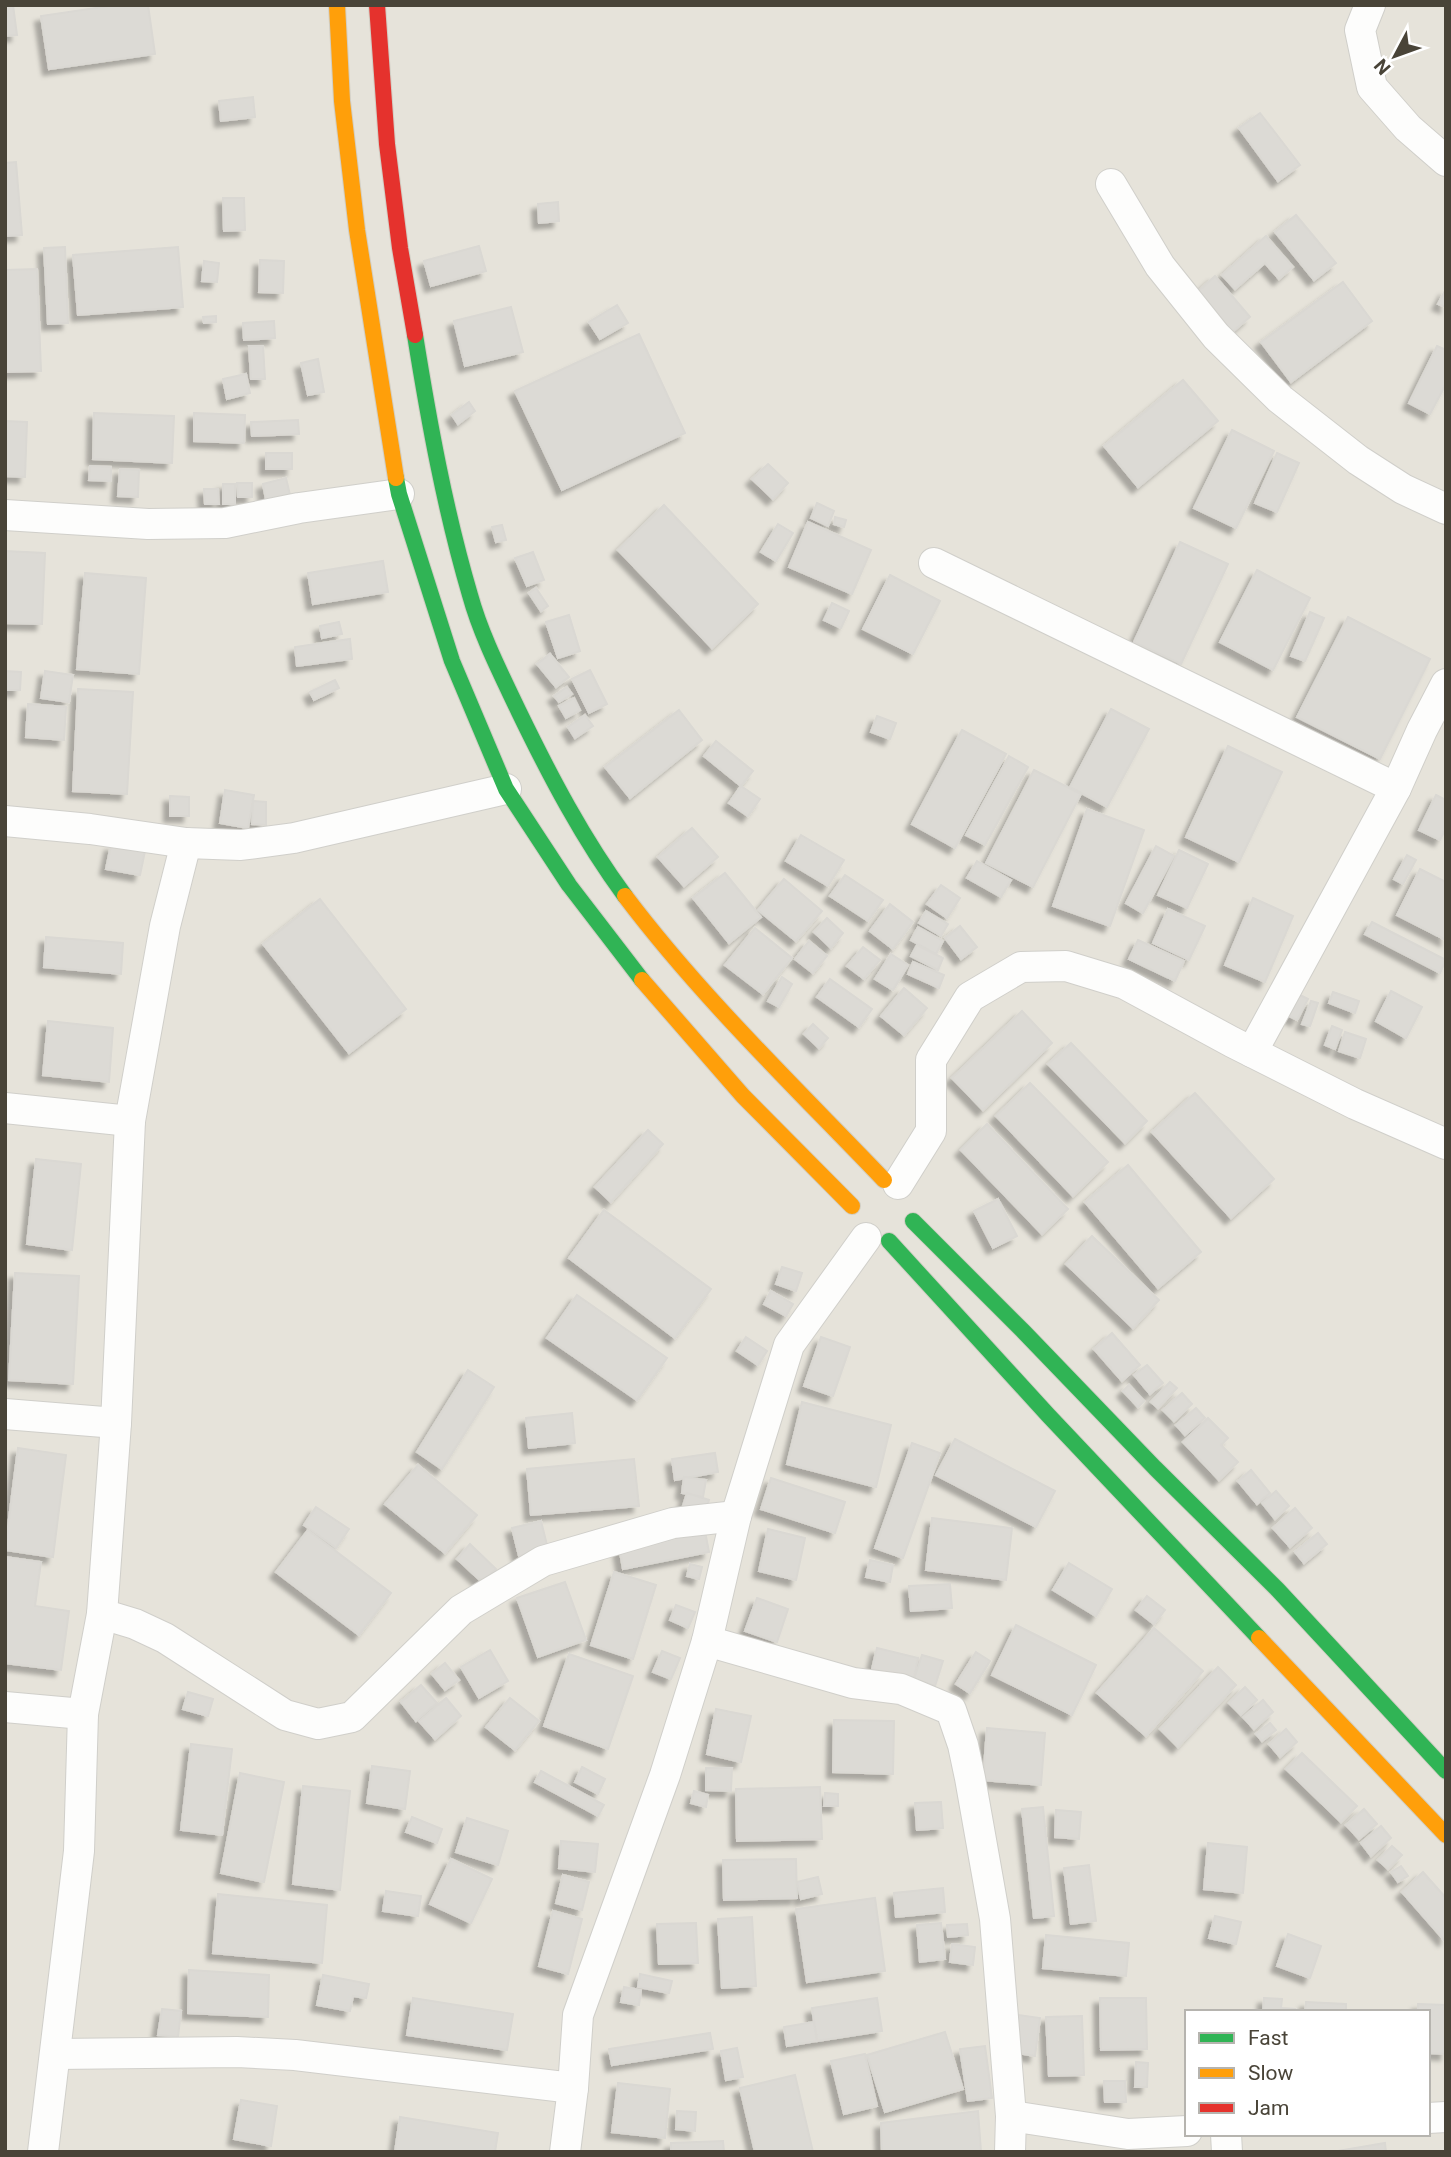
<svg xmlns="http://www.w3.org/2000/svg" width="1451" height="2157" viewBox="0 0 1451 2157" font-family="Roboto,sans-serif">
<style>
.residential{fill:#e6e3da;fill-rule:evenodd}
.building{fill:#dcdad5;stroke:#dad8d3;stroke-width:2;filter:url(#shadow)}
.lines{fill:none;stroke-linecap:round;stroke-linejoin:round}
.street-casing{stroke:#d0cfca;stroke-width:32}
.fast-casing{stroke:#d1cec4;stroke-width:18}
.slow-casing{stroke:#d1cec4;stroke-width:18}
.jam-casing{stroke:#d1cec4;stroke-width:18}
.street{stroke:#fdfdfc;stroke-width:30}
.fast{stroke:#30b455;stroke-width:16}
.slow{stroke:#ff9f0a;stroke-width:16}
.jam{stroke:#e5322d;stroke-width:16}
</style>
<defs>
<filter id="shadow"><feDropShadow dx="-6" dy="6" stdDeviation="2" flood-color="#0004"/></filter>
</defs>
<rect width="100%" height="100%" fill="#f2f1ed"/>
<path class="residential" d="M5,5H1446V2152H5ZM1187,2012H1428V2134H1187Z"/>
<g class="building">
<path d="M5,5H13L17,35L5,36Z"/>
<path d="M116,5H148L155,54L49,69L41,16Z"/>
<path d="M253,97L255,117L221,121L219,101Z"/>
<path d="M1260,113L1300,165L1278,181L1239,128Z"/>
<path d="M16,162L22,235L5,236V163Z"/>
<path d="M223,198H244L245,230L224,231Z"/>
<path d="M558,202L559,221L539,223L538,204Z"/>
<path d="M1296,215L1336,263L1314,280L1275,232Z"/>
<path d="M1266,236L1293,267L1279,279L1265,263L1235,289L1222,275Z"/>
<path d="M479,246L486,271L431,286L424,261Z"/>
<path d="M65,247L68,323L48,324L44,248Z"/>
<path d="M178,247L183,307L78,315L73,255Z"/>
<path d="M260,260L284,261L283,293L259,292Z"/>
<path d="M204,261L219,263L217,282L202,281Z"/>
<path d="M37,269L41,371L5,372V270Z"/>
<path d="M1215,276L1250,317L1230,334L1195,294Z"/>
<path d="M1343,282L1372,321L1291,382L1261,342Z"/>
<path d="M1446,289V307L1438,304Z"/>
<path d="M617,305L628,323L600,339L589,322Z"/>
<path d="M511,307L523,352L465,366L454,321Z"/>
<path d="M216,316V322L204,323L203,317Z"/>
<path d="M274,321L275,338L244,340L243,323Z"/>
<path d="M639,334L685,433L562,490L515,391Z"/>
<path d="M249,346H263L265,379H251Z"/>
<path d="M1437,346L1446,350V384L1430,414L1409,403Z"/>
<path d="M318,359L324,392L308,395L301,363Z"/>
<path d="M246,374L250,393L227,399L223,379Z"/>
<path d="M1183,380L1218,421L1138,487L1104,446Z"/>
<path d="M469,402L475,411L458,424L452,415Z"/>
<path d="M94,413L174,416L172,463L93,459Z"/>
<path d="M194,413L245,415L244,443L194,441Z"/>
<path d="M298,420L299,434L252,436L251,422Z"/>
<path d="M5,421L27,422L25,477L5,476Z"/>
<path d="M1232,430L1274,451L1236,528L1194,508Z"/>
<rect x="266" y="453" width="26" height="16"/>
<path d="M1277,453L1299,463L1277,512L1255,503Z"/>
<path d="M768,464L788,483L773,499L752,479Z"/>
<path d="M90,466L111,467V481L89,480Z"/>
<path d="M120,469L139,470L138,497L118,496Z"/>
<path d="M286,478L291,499L267,505L263,484Z"/>
<path d="M237,483H252V497H238Z"/>
<rect x="223" y="484" width="12" height="20"/>
<path d="M204,489H218L219,504H205Z"/>
<path d="M817,503L834,511L828,526L811,518Z"/>
<path d="M664,505L758,604L712,648L618,550Z"/>
<path d="M835,517L846,520L844,527L834,524Z"/>
<path d="M808,522L871,550L852,594L789,567Z"/>
<path d="M778,524L793,533L776,561L761,552Z"/>
<path d="M502,525L506,540L496,542L492,527Z"/>
<path d="M1180,542L1228,564L1181,664L1134,642Z"/>
<path d="M5,551L45,553L42,624L5,623Z"/>
<path d="M533,552L544,580L527,586L515,558Z"/>
<path d="M383,561L388,592L313,604L308,573Z"/>
<path d="M1257,570L1310,598L1273,670L1220,642Z"/>
<path d="M85,573L146,578L139,674L77,669Z"/>
<path d="M890,575L940,601L913,654L863,629Z"/>
<path d="M536,588L548,606L541,611L529,593Z"/>
<path d="M832,603L849,611L841,628L824,620Z"/>
<path d="M1310,612L1324,618L1305,661L1291,656Z"/>
<path d="M569,615L580,651L558,658L546,622Z"/>
<path d="M1348,617L1430,659L1380,759L1297,717Z"/>
<path d="M339,622L342,634L322,638L320,626Z"/>
<path d="M350,639L352,659L297,666L295,647Z"/>
<path d="M550,654L569,677L556,687L537,664Z"/>
<path d="M590,670L607,704L589,713L572,679Z"/>
<path d="M5,671L21,672L20,690H5Z"/>
<path d="M45,671L73,675L69,702L41,698Z"/>
<path d="M335,680L339,688L314,700L310,692Z"/>
<path d="M567,687L572,694L559,702L554,696Z"/>
<path d="M78,689L133,692L127,794L73,791Z"/>
<path d="M574,698L580,710L566,718L559,706Z"/>
<path d="M28,704L66,707L64,740L26,737Z"/>
<path d="M1111,709L1149,729L1107,807L1070,787Z"/>
<path d="M679,710L702,740L630,798L605,767Z"/>
<path d="M585,715L593,726L575,738L568,727Z"/>
<path d="M877,716L896,723L890,739L871,732Z"/>
<path d="M962,730L1006,754L955,848L912,824Z"/>
<path d="M716,741L753,771L741,786L704,756Z"/>
<path d="M1228,746L1282,772L1239,862L1186,837Z"/>
<path d="M1009,756L1028,767L985,845L966,835Z"/>
<path d="M1034,770L1081,794L1033,887L986,863Z"/>
<path d="M741,786L760,799L748,816L729,803Z"/>
<path d="M225,790L254,795L248,828L220,823Z"/>
<path d="M1436,795L1446,800V828L1440,840L1419,830Z"/>
<path d="M170,796L189,797V816H170Z"/>
<path d="M253,801L266,802V825L252,824Z"/>
<path d="M1087,809L1144,830L1110,926L1053,906Z"/>
<path d="M692,828L718,857L684,886L658,857Z"/>
<path d="M801,835L844,860L828,886L786,861Z"/>
<path d="M111,845L145,851L140,875L106,869Z"/>
<path d="M1156,846L1174,856L1143,913L1126,903Z"/>
<path d="M1179,850L1208,864L1187,908L1158,895Z"/>
<path d="M1407,855L1416,860L1403,884L1394,879Z"/>
<path d="M977,861L1011,880L1001,897L967,878Z"/>
<path d="M1420,869L1446,882V940L1397,915Z"/>
<path d="M725,873L761,917L729,943L693,898Z"/>
<path d="M845,875L883,900L868,921L830,896Z"/>
<path d="M784,879L822,911L796,941L758,910Z"/>
<path d="M941,885L960,898L947,918L927,904Z"/>
<path d="M1253,898L1293,916L1265,982L1225,965Z"/>
<path d="M320,899L406,1009L349,1053L263,944Z"/>
<path d="M890,904L913,922L893,949L870,931Z"/>
<path d="M1168,909L1205,926L1189,960L1153,943Z"/>
<path d="M926,911L948,924L941,936L919,923Z"/>
<path d="M827,918L843,933L831,948L814,932Z"/>
<path d="M1372,922L1446,960L1440,973L1365,934Z"/>
<path d="M960,926L977,947L961,959L945,938Z"/>
<path d="M918,927L943,941L936,954L911,940Z"/>
<path d="M755,928L792,958L763,994L725,965Z"/>
<path d="M46,937L123,943L121,974L44,967Z"/>
<path d="M1138,940L1184,961L1175,981L1129,959Z"/>
<path d="M809,941L827,956L813,973L795,959Z"/>
<path d="M917,945L943,958L938,970L911,956Z"/>
<path d="M863,947L880,960L864,979L847,966Z"/>
<path d="M891,954L908,965L893,990L875,979Z"/>
<path d="M913,962L944,975L939,988L908,974Z"/>
<path d="M782,977L792,984L779,1007L768,1001Z"/>
<path d="M830,979L872,1009L859,1027L817,997Z"/>
<path d="M904,988L927,1008L904,1035L881,1016Z"/>
<path d="M1391,991L1422,1007L1406,1038L1376,1021Z"/>
<path d="M1333,992L1359,1001L1355,1013L1329,1003Z"/>
<path d="M1298,994L1308,999L1297,1020L1287,1015Z"/>
<path d="M1311,1001L1318,1003L1310,1026L1302,1024Z"/>
<path d="M1022,1011L1052,1043L983,1110L952,1078Z"/>
<path d="M48,1021L113,1028L109,1082L43,1075Z"/>
<path d="M813,1024L828,1038L819,1048L804,1034Z"/>
<path d="M1332,1026L1342,1030L1335,1049L1325,1045Z"/>
<path d="M1345,1032L1366,1039L1360,1058L1339,1051Z"/>
<path d="M1071,1043L1147,1121L1125,1143L1048,1064Z"/>
<path d="M1030,1083L1108,1162L1073,1196L996,1116Z"/>
<path d="M1195,1093L1274,1179L1231,1218L1152,1132Z"/>
<path d="M987,1124L1068,1209L1042,1234L961,1150Z"/>
<path d="M648,1130L663,1144L611,1202L595,1187Z"/>
<path d="M36,1159L81,1164L72,1250L27,1244Z"/>
<path d="M1128,1165L1201,1252L1158,1288L1085,1202Z"/>
<path d="M998,1199L1017,1236L993,1248L974,1211Z"/>
<path d="M604,1210L711,1289L675,1338L569,1258Z"/>
<path d="M1092,1236L1159,1300L1133,1328L1066,1264Z"/>
<path d="M782,1267L802,1273L796,1291L776,1284Z"/>
<path d="M15,1273L79,1276L73,1384L9,1380Z"/>
<path d="M771,1291L793,1304L786,1316L764,1304Z"/>
<path d="M577,1295L667,1358L637,1400L547,1338Z"/>
<path d="M1112,1333L1140,1365L1122,1381L1094,1349Z"/>
<path d="M746,1337L767,1351L758,1365L737,1351Z"/>
<path d="M821,1337L850,1347L833,1396L804,1386Z"/>
<path d="M1147,1365L1163,1383L1150,1394L1134,1375Z"/>
<path d="M468,1370L494,1387L442,1469L417,1452Z"/>
<path d="M1170,1382L1177,1388L1158,1408L1151,1402Z"/>
<path d="M1129,1385L1144,1401L1138,1407L1123,1391Z"/>
<path d="M1182,1393L1192,1404L1174,1421L1163,1410Z"/>
<path d="M802,1402L891,1425L876,1487L787,1464Z"/>
<path d="M1196,1408L1205,1418L1185,1435L1176,1425Z"/>
<path d="M572,1413L575,1443L529,1448L526,1418Z"/>
<path d="M1208,1418L1228,1438L1221,1445L1238,1462L1219,1480L1183,1442Z"/>
<path d="M955,1439L1055,1491L1036,1527L936,1475Z"/>
<path d="M912,1443L940,1453L903,1558L875,1548Z"/>
<path d="M18,1448L66,1455L53,1557L5,1550Z"/>
<path d="M715,1453L718,1472L675,1480L672,1459Z"/>
<path d="M634,1459L639,1506L531,1515L527,1469Z"/>
<path d="M418,1465L477,1515L445,1553L385,1504Z"/>
<path d="M1251,1470L1270,1493L1257,1504L1238,1481Z"/>
<path d="M684,1477L706,1480L703,1497L682,1493Z"/>
<path d="M771,1478L845,1502L835,1533L761,1509Z"/>
<path d="M1276,1491L1289,1506L1275,1519L1262,1503Z"/>
<path d="M687,1493L709,1500L704,1516L682,1509Z"/>
<path d="M316,1507L349,1529L336,1548L304,1525Z"/>
<path d="M1295,1508L1312,1528L1290,1547L1273,1528Z"/>
<path d="M932,1518L1012,1528L1006,1580L926,1570Z"/>
<path d="M541,1521L548,1549L519,1556L512,1528Z"/>
<path d="M704,1526L709,1552L623,1569L618,1541Z"/>
<path d="M768,1529L805,1538L796,1580L759,1571Z"/>
<path d="M308,1530L391,1593L359,1635L276,1572Z"/>
<path d="M1318,1533L1327,1544L1304,1563L1295,1552Z"/>
<path d="M470,1544L496,1569L483,1583L457,1559Z"/>
<path d="M5,1557L41,1562L35,1606L69,1611L61,1670L5,1663Z"/>
<path d="M870,1560L893,1565L890,1582L866,1577Z"/>
<path d="M1069,1563L1112,1589L1096,1616L1053,1590Z"/>
<path d="M690,1564L702,1567L699,1579L687,1576Z"/>
<path d="M614,1572L656,1585L633,1659L591,1645Z"/>
<path d="M565,1582L586,1640L538,1657L517,1598Z"/>
<path d="M950,1584L952,1608L911,1611L909,1586Z"/>
<path d="M1147,1596L1165,1610L1154,1624L1136,1610Z"/>
<path d="M757,1598L788,1609L777,1642L745,1631Z"/>
<path d="M676,1605L695,1612L688,1628L670,1620Z"/>
<path d="M1016,1625L1096,1665L1072,1715L992,1675Z"/>
<path d="M1154,1628L1203,1671L1146,1736L1097,1693Z"/>
<path d="M877,1648L918,1658L914,1679L872,1669Z"/>
<path d="M490,1650L508,1681L479,1698L461,1667Z"/>
<path d="M662,1651L680,1658L671,1679L653,1672Z"/>
<path d="M976,1652L990,1661L970,1693L956,1684Z"/>
<path d="M569,1654L633,1676L608,1749L544,1726Z"/>
<path d="M922,1655L943,1661L935,1686L914,1679Z"/>
<path d="M445,1663L459,1680L445,1690L432,1674Z"/>
<path d="M1218,1667L1236,1685L1178,1747L1160,1729Z"/>
<path d="M421,1685L437,1703L416,1721L401,1702Z"/>
<path d="M1245,1687L1257,1700L1241,1715L1229,1703Z"/>
<path d="M188,1692L213,1699L208,1716L183,1709Z"/>
<path d="M446,1698L461,1716L435,1739L419,1721Z"/>
<path d="M510,1698L539,1721L515,1750L486,1727Z"/>
<path d="M1263,1700L1273,1712L1254,1729L1243,1717Z"/>
<path d="M716,1709L751,1716L741,1762L707,1754Z"/>
<path d="M834,1720L894,1721L893,1774L833,1772Z"/>
<path d="M1270,1723L1276,1730L1262,1741L1256,1734Z"/>
<path d="M987,1728L1045,1733L1041,1785L983,1780Z"/>
<path d="M1286,1729L1297,1742L1280,1757L1269,1744Z"/>
<path d="M191,1744L232,1749L222,1835L181,1830Z"/>
<path d="M1302,1753L1357,1806L1341,1822L1286,1769Z"/>
<path d="M372,1766L410,1771L405,1809L367,1803Z"/>
<path d="M582,1767L605,1779L598,1794L575,1782Z"/>
<path d="M706,1768H732L731,1791L706,1790Z"/>
<path d="M541,1771L604,1805L598,1816L535,1782Z"/>
<path d="M240,1773L284,1782L264,1882L221,1873Z"/>
<path d="M303,1786L350,1791L340,1890L293,1884Z"/>
<path d="M820,1787L822,1839L737,1841L736,1789Z"/>
<path d="M694,1791L708,1795L706,1807L691,1803Z"/>
<path d="M825,1793L838,1794V1806H824Z"/>
<path d="M941,1802L943,1828L917,1830L915,1803Z"/>
<path d="M1043,1807L1054,1916L1034,1918L1022,1809Z"/>
<path d="M1364,1809L1377,1824L1359,1839L1346,1825Z"/>
<path d="M1056,1810L1081,1812L1079,1839L1055,1837Z"/>
<path d="M412,1817L442,1829L437,1843L406,1832Z"/>
<path d="M467,1818L508,1831L498,1865L456,1852Z"/>
<path d="M1381,1826L1391,1838L1371,1856L1361,1843Z"/>
<path d="M561,1841L598,1844L595,1872L559,1868Z"/>
<path d="M1208,1843L1247,1847L1243,1893L1204,1889Z"/>
<path d="M1392,1846L1402,1855L1388,1869L1378,1860Z"/>
<path d="M451,1859L492,1879L471,1923L430,1904Z"/>
<path d="M796,1859L797,1898L724,1900L723,1860Z"/>
<path d="M1089,1865L1096,1921L1071,1924L1064,1868Z"/>
<path d="M1401,1866L1408,1876L1398,1882L1391,1872Z"/>
<path d="M1423,1872L1446,1898V1938L1444,1940L1402,1892Z"/>
<path d="M563,1875L589,1882L582,1910L556,1903Z"/>
<path d="M818,1877L822,1894L801,1899L797,1882Z"/>
<path d="M943,1888L945,1912L896,1917L894,1893Z"/>
<path d="M386,1891L421,1896L418,1916L383,1911Z"/>
<path d="M218,1894L327,1905L322,1963L213,1953Z"/>
<path d="M875,1898L885,1971L807,1982L796,1909Z"/>
<path d="M553,1911L582,1919L568,1974L539,1966Z"/>
<path d="M1215,1916L1241,1922L1236,1944L1209,1938Z"/>
<path d="M752,1917L756,1986L722,1988L718,1919Z"/>
<path d="M696,1923L698,1963L659,1964L657,1924Z"/>
<path d="M941,1923L945,1959L920,1962L917,1925Z"/>
<path d="M967,1924L968,1935L948,1937L947,1925Z"/>
<path d="M1288,1934L1321,1946L1310,1978L1277,1966Z"/>
<path d="M1046,1935L1129,1943L1126,1976L1043,1968Z"/>
<path d="M952,1944L975,1947L973,1965L950,1962Z"/>
<path d="M189,1970L269,1975L268,2017L188,2013Z"/>
<path d="M640,1974L672,1981L669,1993L638,1987Z"/>
<path d="M323,1975L369,1984L366,1998L353,1996L350,2011L317,2005Z"/>
<path d="M624,1987L641,1990L639,2005L621,2002Z"/>
<path d="M413,1998L513,2014L507,2050L407,2035Z"/>
<path d="M877,1998L882,2031L817,2041L812,2008Z"/>
<path d="M1100,1998H1146L1147,2049L1101,2050Z"/>
<path d="M1264,1998L1282,1999L1281,2008L1295,2009L1294,2012H1263Z"/>
<path d="M1306,2002L1346,2004V2012H1305Z"/>
<path d="M1418,2004L1446,2005V2054L1428,2053V2012H1418Z"/>
<path d="M162,2009L181,2011L178,2037L158,2035Z"/>
<path d="M1018,2015L1040,2018L1035,2056L1012,2052Z"/>
<path d="M1082,2016L1084,2075L1049,2076L1046,2017Z"/>
<path d="M814,2022L817,2041L787,2046L784,2027Z"/>
<path d="M945,2032L963,2089L885,2112L867,2055Z"/>
<path d="M710,2033L713,2049L612,2065L609,2049Z"/>
<path d="M985,2046L992,2098L968,2101L960,2049Z"/>
<path d="M737,2048L743,2077L726,2080L721,2051Z"/>
<path d="M865,2054L877,2106L844,2114L831,2061Z"/>
<path d="M1136,2062L1148,2063L1147,2087H1135Z"/>
<path d="M795,2075L813,2152H755L740,2088Z"/>
<path d="M1104,2081H1125L1126,2102H1105Z"/>
<path d="M618,2083L670,2089L665,2138L612,2132Z"/>
<path d="M241,2100L277,2106L271,2146L234,2139Z"/>
<path d="M677,2111L696,2112L695,2131L676,2129Z"/>
<path d="M978,2111L981,2152H882L881,2123Z"/>
<path d="M400,2117L498,2133L495,2152H395Z"/>
<path d="M723,2141L724,2152H671V2143Z"/>
<path d="M1385,2143L1386,2152H1332Z"/>
</g>
<g class="lines">
<g class="street-casing">
<g id="street">
<path d="M1370,5L1360,30L1372,87L1408,128L1446,161"/>
<path d="M1111,184L1160,266L1216,336L1280,399L1358,460L1403,489L1446,509"/>
<path d="M5,515L148,524L225,523L299,508L399,494"/>
<path d="M934,563L1396,788"/>
<path d="M5,821L90,829L186,843L241,845L294,838L506,789"/>
<path d="M1252,1052L1396,788L1422,730L1446,684"/>
<path d="M5,1108L130,1121"/>
<path d="M898,1184L931,1131V1060L970,997L1021,967L1066,966L1125,984L1232,1042L1355,1104L1446,1144"/>
<path d="M5,1414L116,1423"/>
<path d="M102,1614L135,1624L165,1638L285,1715L318,1724L352,1717L461,1610L543,1561L673,1523L736,1516"/>
<path d="M707,1641L853,1683L901,1689L951,1710L963,1745L970,1778L995,1919L1011,2116L1010,2152"/>
<path d="M5,1707L83,1714"/>
<path d="M56,2054L237,2052L295,2055L573,2088"/>
<path d="M1011,2116L1128,2134L1187,2131"/>
<path d="M1428,2118L1446,2117"/>
<path d="M1226,2134L1227,2152"/>
<path d="M43,2152L79,1851L83,1714L102,1614L116,1423L130,1121L165,926L186,843"/>
<path d="M565,2152L573,2088L578,2015L665,1775L707,1641L736,1516L789,1345L866,1238"/>
</g>
</g>
<g class="fast-casing">
<g id="fast">
<path d="M415,335C429,422 445,510 470,595C481,635 501,674 519,712C550,776 583,839 625,896"/>
<path d="M396,478L399,494L452,661L506,789L569,885L642,980"/>
<path d="M913,1221L1024,1332L1155,1468L1278,1590L1446,1771"/>
<path d="M889,1241L1048,1415L1259,1638"/>
</g>
</g>
<g class="slow-casing">
<g id="slow">
<path d="M337,5L342,101L357,230L396,478"/>
<path d="M625,896C702,998 796,1088 884,1180"/>
<path d="M642,980L743,1096L852,1206"/>
<path d="M1259,1638L1446,1835"/>
</g>
</g>
<g class="jam-casing">
<path id="jam" d="M377,5L387,144L400,248L415,335"/>
</g>
<use href="#street" class="street"/>
<use href="#fast" class="fast"/>
<use href="#slow" class="slow"/>
<use href="#jam" class="jam"/>
</g>
<rect width="1451" height="2157" fill="none" stroke="#494438" stroke-width="14"/>
<rect x="1185" y="2010" width="245" height="126" fill="#ffffff" stroke="#b6b4af" stroke-width="2"/>
<rect x="1199" y="2033" width="35" height="10" fill="#30b455" stroke="#b6b4af" stroke-width="2"/>
<text x="1248" y="2045" font-size="21" fill="#494438">Fast</text>
<rect x="1199" y="2068" width="35" height="10" fill="#ff9f0a" stroke="#b6b4af" stroke-width="2"/>
<text x="1248" y="2080" font-size="21" fill="#494438">Slow</text>
<rect x="1199" y="2103" width="35" height="10" fill="#e5322d" stroke="#b6b4af" stroke-width="2"/>
<text x="1248" y="2115" font-size="21" fill="#494438">Jam</text>
<g transform="translate(1395 56) rotate(229)" stroke="#ffffff" stroke-width="5" paint-order="stroke">
<path d="M0-5L12 26L0 18L-12 26Z" fill="#494438"/>
<text y="-10" font-size="19" font-weight="bold" text-anchor="middle" fill="#494438">N</text>
</g>
</svg>
